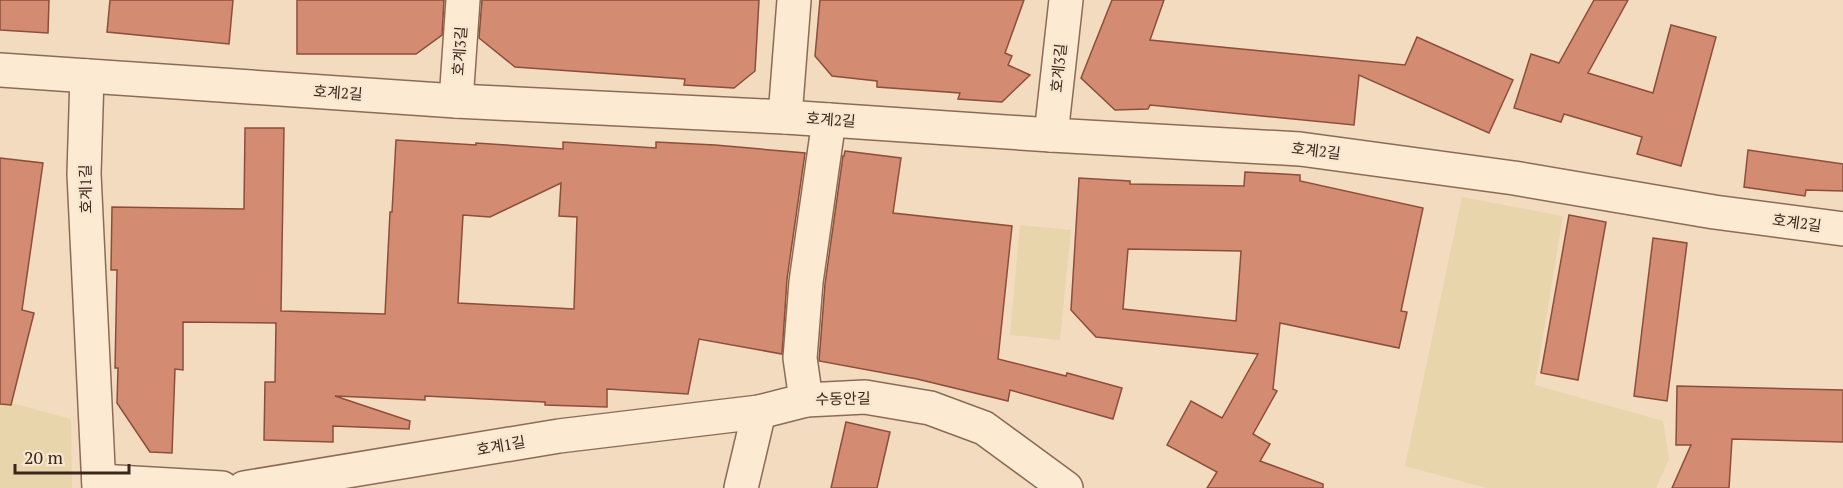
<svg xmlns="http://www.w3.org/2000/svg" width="1843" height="488" viewBox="0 0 1843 488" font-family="'PT Serif','Noto Sans KR',serif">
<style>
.farmland{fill:#e8d5ac}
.building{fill:#d38c72;stroke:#8d4e39;stroke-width:1.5;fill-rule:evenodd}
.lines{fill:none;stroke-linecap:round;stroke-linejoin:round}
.street-casing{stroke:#8c6b56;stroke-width:36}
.street{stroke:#fcead3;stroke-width:33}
.labels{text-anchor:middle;stroke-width:4.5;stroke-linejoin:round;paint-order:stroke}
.street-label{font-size:15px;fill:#3a261c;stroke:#f8e6cf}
</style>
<rect width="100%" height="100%" fill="#f2dbbf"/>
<g class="farmland">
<path d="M1462,197L1563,216L1535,385L1663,421L1669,459L1656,488H1486L1405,466Z"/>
<path d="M1020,225L1071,230L1060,340L1010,335Z"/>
<path d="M0,400L71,419L72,488H0Z"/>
</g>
<g class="building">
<path d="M0,0H49L48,33L0,30Z"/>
<path d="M110,0H233L229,44L107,32Z"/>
<path d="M297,0H444L442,35L416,54H297Z"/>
<path d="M482,0H759L755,71L734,88L684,85L685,79L515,67L479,38Z"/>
<path d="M820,0H1024L1005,53L1012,56L1008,65L1030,75L1002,102L958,99L960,93L877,87V81L832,76L815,56Z"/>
<path d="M1112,0H1164L1150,40L1405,65L1417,37L1513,80L1489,133L1359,75L1354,125L1150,105L1148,109L1115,110L1081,78Z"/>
<path d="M1594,0H1628L1588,73L1653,93L1671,25L1716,37L1681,166L1637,154L1642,137L1564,114L1561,122L1514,108L1531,54L1559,63Z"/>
<path d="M245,128H284L281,311L385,314L390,212H392L396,140L476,145V143L563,149V142L656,148V142L715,145L805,153L787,279L782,354L699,339L688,394L607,389V407L545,405V402L425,396V400L335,396L410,421L409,429L333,426V442L264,440L265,382H275L276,323L183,322V370L175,369L172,453L150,452L117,403L118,368H115L117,270H111L112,207L244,209ZM561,183L559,216L577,217L574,309L458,303L463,215L490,217Z"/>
<path d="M1748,150L1843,164V191L1806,190L1805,196L1744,187Z"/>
<path d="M845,151L901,158L893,213L1012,226L998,359L1066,376L1067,373L1122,388L1113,419L1010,390L1008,401L917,379L819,361L825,284L843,156H844Z"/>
<path d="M0,158L43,163L22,310L34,313L11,405L0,404Z"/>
<path d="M1245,172L1300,175V181L1423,208L1401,311L1407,312L1399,348L1280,323L1273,389L1277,391L1253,434L1270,444L1260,461L1323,484V488H1207L1217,472L1167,445L1191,401L1222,418L1258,354L1096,337L1071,310L1079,178L1130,181V184L1244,186ZM1128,249L1241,251L1236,321L1123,309Z"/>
<path d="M1569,215L1606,222L1578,380L1541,373Z"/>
<path d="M1653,238L1687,243L1667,401L1634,396Z"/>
<path d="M1677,386L1843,390V442L1732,439L1729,488H1672L1691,445H1676Z"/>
<path d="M846,422L890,432L877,488H831Z"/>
</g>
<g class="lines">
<g class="street-casing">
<g id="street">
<path d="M0,70L456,101L785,117L1051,135L1300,149L1514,178L1714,212L1843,229"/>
<path d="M87,76L84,174L99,488"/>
<path d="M456,101L463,0"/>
<path d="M785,117L794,0"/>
<path d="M829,120L806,282L800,358L806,400L865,397L930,408L984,428L1066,488"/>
<path d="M1051,135L1066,0"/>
<path d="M99,481L222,488"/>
<path d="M244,488L559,436L759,412L806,400"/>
<path d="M741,488L759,412"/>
</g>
</g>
<use href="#street" class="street"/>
</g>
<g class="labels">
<g class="street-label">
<text transform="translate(460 51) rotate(-86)" y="5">호계3길</text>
<text transform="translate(1059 68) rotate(-84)" y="5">호계3길</text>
<text transform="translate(338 93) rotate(4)" y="5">호계2길</text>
<text transform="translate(831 120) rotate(4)" y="5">호계2길</text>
<text transform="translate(1316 151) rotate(7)" y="5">호계2길</text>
<text transform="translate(86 189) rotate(-91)" y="5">호계1길</text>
<text transform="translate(1797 223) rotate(8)" y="5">호계2길</text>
<text transform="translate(843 399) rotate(-1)" y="5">수동안길</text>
<text transform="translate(501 446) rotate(-10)" y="5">호계1길</text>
</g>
</g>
<path d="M15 464v9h114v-9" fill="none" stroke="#3a261c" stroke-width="3"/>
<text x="24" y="464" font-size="18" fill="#3a261c" stroke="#f8e6cf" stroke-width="4.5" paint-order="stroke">20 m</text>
</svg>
